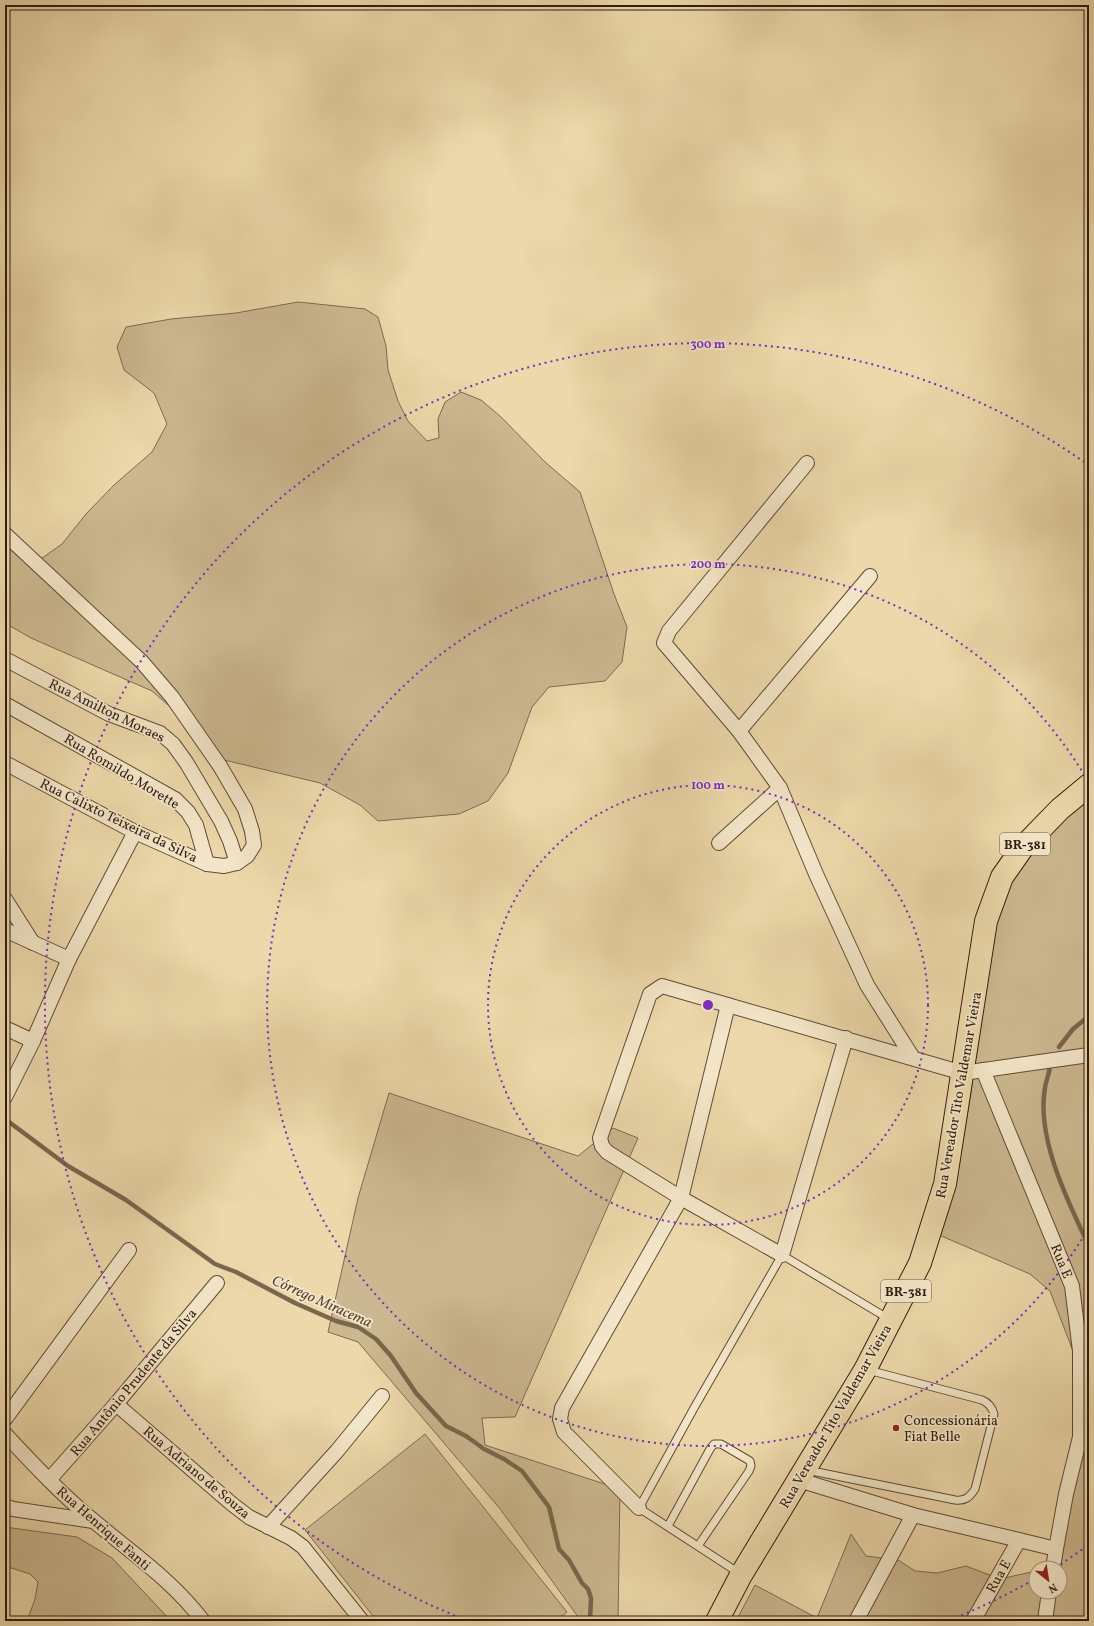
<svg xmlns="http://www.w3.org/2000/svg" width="1094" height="1626" viewBox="0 0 1094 1626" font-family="Vollkorn,serif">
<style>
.green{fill:#ccb890;stroke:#7e6a50}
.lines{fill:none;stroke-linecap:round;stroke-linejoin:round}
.stream{stroke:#7a664d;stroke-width:4.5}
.lane-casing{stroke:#5f4b36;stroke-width:9}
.street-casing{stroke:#5f4b36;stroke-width:16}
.primary-casing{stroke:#301c10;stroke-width:24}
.lane{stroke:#f3e6c8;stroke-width:7}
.street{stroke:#f3e6c8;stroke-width:14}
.primary{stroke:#ecd8aa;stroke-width:22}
.ring{fill:none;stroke:#7b2cbf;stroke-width:2;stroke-dasharray:2 4}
.poi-dot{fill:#8f2418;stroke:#f3e6c8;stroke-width:1.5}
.labels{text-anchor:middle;stroke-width:3.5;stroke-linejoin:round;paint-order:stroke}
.shield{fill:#f3e6c8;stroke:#6a5947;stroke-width:1}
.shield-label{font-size:13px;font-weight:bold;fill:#301c10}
.street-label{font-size:14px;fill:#301c10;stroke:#f3e6c8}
.poi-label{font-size:14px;fill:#301c10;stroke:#f3e6c8;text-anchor:start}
.water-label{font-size:15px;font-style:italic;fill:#5b4734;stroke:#f3e6c8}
.centre{fill:#7b2cbf;stroke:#f3e6c8;stroke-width:2}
.ring-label{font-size:12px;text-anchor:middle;font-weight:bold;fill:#7b2cbf;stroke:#f3e6c8;stroke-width:3.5;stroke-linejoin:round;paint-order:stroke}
</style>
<rect width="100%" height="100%" fill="#ecd8aa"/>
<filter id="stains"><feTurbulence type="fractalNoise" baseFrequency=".005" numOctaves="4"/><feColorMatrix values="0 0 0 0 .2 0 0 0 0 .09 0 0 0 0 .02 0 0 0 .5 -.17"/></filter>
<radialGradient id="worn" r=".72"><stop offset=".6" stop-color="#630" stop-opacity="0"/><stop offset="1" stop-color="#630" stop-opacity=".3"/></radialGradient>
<g class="green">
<path d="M298,302L365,309L378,317L386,346L388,370L398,401L408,421L427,441L439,438L438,419L445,402L461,392L481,400L500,416L545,462L580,492L614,594L627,627L622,662L605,681L549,687L532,707L508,773L488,801L459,814L378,821L360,805L320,783L216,758L198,731L152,691L31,638L5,623V538L38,561L62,544L86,514L114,485L152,452L167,424L154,393L124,370L117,347L126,327L171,319L236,313Z"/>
<path d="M1089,793V1621H736L755,1585L817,1618L851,1534L866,1556L898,1560L915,1571L937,1573L966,1566L1000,1579L1036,1571V1592H1060V1568H1044L1055,1549L1087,1415L1073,1351L1050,1291L1030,1274L939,1235L958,1172L972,1086L984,963L1013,866Z"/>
<path d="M389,1093L578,1156L613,1128L638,1138L515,1417L482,1418L485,1445L620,1489L618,1621H581L501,1510L358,1342L328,1332L358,1198Z"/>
<path d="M425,1434L567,1612L556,1621H377L305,1530Z"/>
<path d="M5,1527L77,1537L112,1558L171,1621H27L35,1599L38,1582L30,1574L5,1566Z"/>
</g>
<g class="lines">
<g class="stream">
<path d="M1059,1047L1073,1029L1089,1016"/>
<path d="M1050,1067C1049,1074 1046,1081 1045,1088C1036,1138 1068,1202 1089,1246"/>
<path d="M9,1122L68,1166L126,1200L215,1264L236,1272L295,1303L336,1321L358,1327L376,1339L391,1356L416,1393L446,1426L466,1436L484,1449L504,1459L522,1471L549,1507L559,1549L569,1560L582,1583L588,1589L591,1598L590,1621"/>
</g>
<g class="lane-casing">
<g id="lane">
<path d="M807,1470L955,1500C965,1501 969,1498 975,1489L994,1414C992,1407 989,1403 982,1400L868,1370"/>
<path d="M668,1526L710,1449L714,1444H721L750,1461L751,1466L749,1471L698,1546"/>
<path d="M739,1573L639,1508L694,1408L782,1255L889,1319"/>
</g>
</g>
<g class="street-casing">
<g id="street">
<path d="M807,463L669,631L664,643L739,731L780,788L816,874L867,985L913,1058"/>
<path d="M5,534L142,662L172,697L220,766L245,809L252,831L254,845L247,856L237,863L224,866L207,864L135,832L5,763"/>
<path d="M5,659L109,714L160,733L173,744L186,762L221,821L230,841L237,863"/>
<path d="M5,704L175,799L188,812L196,825L207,864"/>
<path d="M739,731L870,576"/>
<path d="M719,843L780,788"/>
<path d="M5,899L33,943"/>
<path d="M5,930L69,959"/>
<path d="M5,1028L33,1041"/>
<path d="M846,1038L782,1255L681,1198L607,1152L602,1146L600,1138L650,994L662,986L963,1073L1089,1055"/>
<path d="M5,1097L33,1041L69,959L135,832"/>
<path d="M116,1404L232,1504L249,1517L291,1538L303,1547L362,1621"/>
<path d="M5,1419L129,1250"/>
<path d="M5,1434C34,1465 62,1495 95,1522C132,1553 174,1582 203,1621"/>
<path d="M49,1480L116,1404L217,1283"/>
<path d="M799,1480L913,1515L856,1621"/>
<path d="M5,1506L13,1509L93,1521"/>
<path d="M639,1508L564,1432L560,1419L562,1408L681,1198L728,1005"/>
<path d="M913,1515L1019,1540"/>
<path d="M268,1527L337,1451L382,1396"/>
<path d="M1053,1568L1056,1549"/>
<path d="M973,1621L1019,1540L1056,1549L1066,1494L1080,1437V1351L1072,1286L983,1070"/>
<path d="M1045,1621L1049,1592"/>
</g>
</g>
<g class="primary-casing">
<path id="primary" d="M717,1621L741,1575L865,1370L920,1263L945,1184L986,921L1002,877L1023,847L1060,809L1089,785"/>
</g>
<use href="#lane" class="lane"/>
<use href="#street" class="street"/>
<use href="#primary" class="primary"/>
</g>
<g class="ring">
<circle cx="708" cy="1005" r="220"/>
<path d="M1088 1229A441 441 0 1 1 1088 781"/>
<path d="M1087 1546A661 661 0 0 1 1058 1566M1033 1580A661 661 0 0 1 950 1620M466 1620A661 661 0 1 1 1087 464"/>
</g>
<circle class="poi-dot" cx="896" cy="1428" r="4"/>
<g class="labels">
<g class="shield">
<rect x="1000" y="833" width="50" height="22" rx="3"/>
<rect x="881" y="1280" width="50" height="22" rx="3"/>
</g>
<g class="shield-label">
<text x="1025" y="849">BR-381</text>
<text x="906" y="1296">BR-381</text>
</g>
<g class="street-label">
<text transform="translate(107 710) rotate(26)" y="5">Rua Amilton Moraes</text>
<text transform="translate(122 771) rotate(31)" y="5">Rua Romildo Morette</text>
<text transform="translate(119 820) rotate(26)" y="5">Rua Calixto Teixeira da Silva</text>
<text transform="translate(958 1095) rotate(-80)" y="5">Rua Vereador Tito Valdemar Vieira</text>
<text transform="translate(1062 1261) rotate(68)" y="5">Rua E</text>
<text transform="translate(133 1382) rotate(-50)" y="5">Rua Antônio Prudente da Silva</text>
<text transform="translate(835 1416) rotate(-60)" y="5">Rua Vereador Tito Valdemar Vieira</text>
<text transform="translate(197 1472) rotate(40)" y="5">Rua Adriano de Souza</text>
<text transform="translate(104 1528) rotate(41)" y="5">Rua Henrique Fanti</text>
<text transform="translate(998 1576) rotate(-61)" y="5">Rua E</text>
</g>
<g class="poi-label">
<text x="904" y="1425">Concessionária<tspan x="904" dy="16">Fiat Belle</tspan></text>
</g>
<g class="water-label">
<text transform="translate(322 1301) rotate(24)" y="5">Córrego Miracema</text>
</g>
</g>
<circle cx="708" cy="1005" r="6" class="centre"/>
<g class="ring-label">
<text x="708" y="348">300 m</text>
<text x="708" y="568">200 m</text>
<text x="708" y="789">100 m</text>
</g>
<rect width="1094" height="1626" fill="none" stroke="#ecd8aa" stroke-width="20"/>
<rect x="6" y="6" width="1082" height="1614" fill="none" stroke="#301c10" stroke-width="2"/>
<rect x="10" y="10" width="1074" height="1606" fill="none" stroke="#301c10"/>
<g transform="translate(1048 1580) rotate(150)"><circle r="19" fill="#f3e6c8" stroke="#a5957e"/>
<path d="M0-3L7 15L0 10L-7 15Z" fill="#8f2418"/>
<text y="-6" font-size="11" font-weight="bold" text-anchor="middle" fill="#301c10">N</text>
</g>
<rect width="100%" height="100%" filter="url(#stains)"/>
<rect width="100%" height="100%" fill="url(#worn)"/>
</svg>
